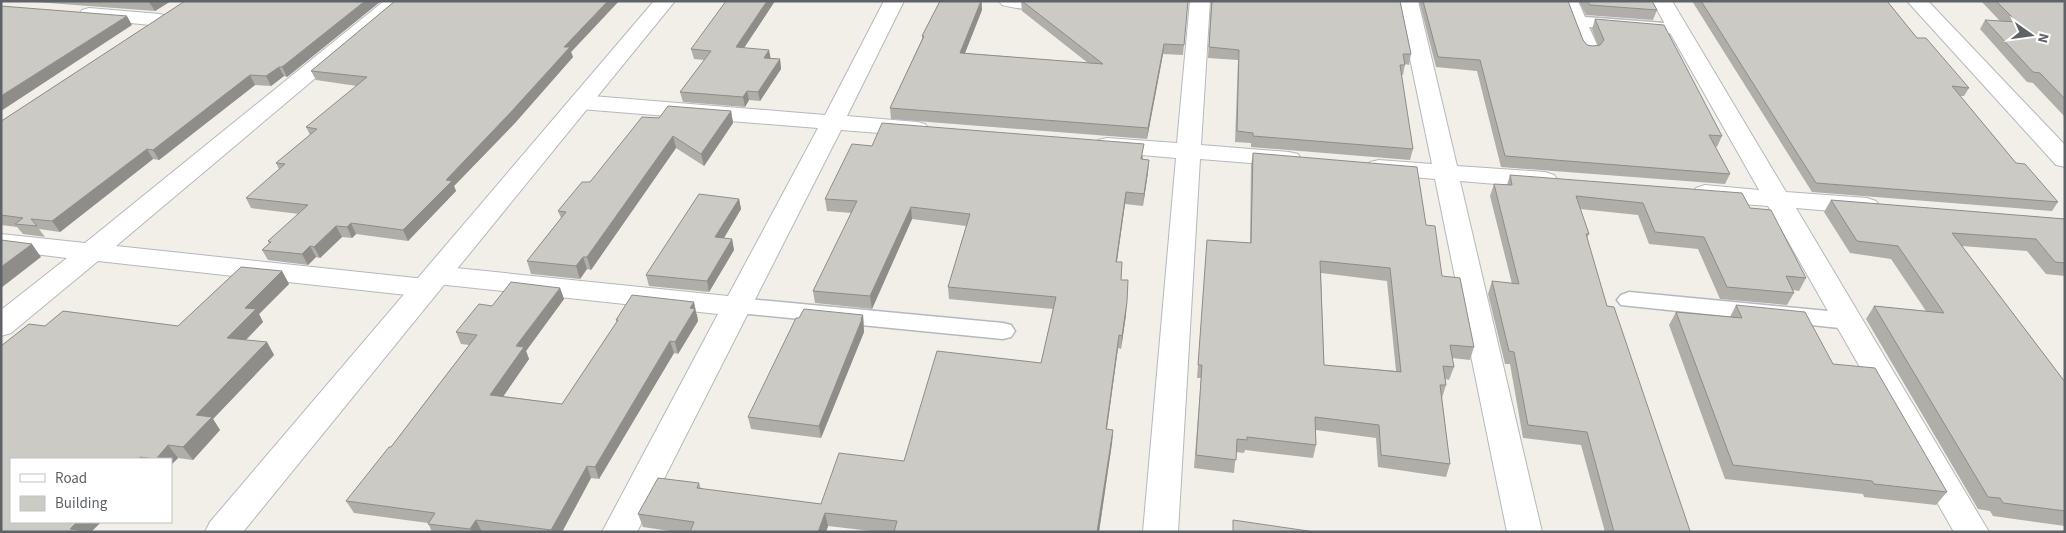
<svg xmlns="http://www.w3.org/2000/svg" width="2066" height="533" viewBox="0 0 2066 533" font-family="'Source Sans 3',sans-serif">
<style>
.lines{fill:none;stroke-linecap:round;stroke-linejoin:round}
.service-casing{stroke:#b5b8bc;stroke-width:3}
.minor-casing{stroke:#b5b8bc;stroke-width:2}
.tertiary-casing{stroke:#b5b8bc;stroke-width:2}
.service{fill:#fff;fill-rule:evenodd}
.minor{fill:#fff;fill-rule:evenodd}
.tertiary{fill:#fff;fill-rule:evenodd}
.wall{fill:#afaea9;fill-rule:evenodd}
.shaded-wall{fill:#8f8d8a}
.building{fill:#cccac5;stroke:#8f8d8a;fill-rule:evenodd}
</style>
<rect width="100%" height="100%" fill="#f1efe8"/>
<g class="lines">
<g class="service-casing">
<g id="service">
<path d="M1562,1H1578L1585,17L1678,24L1684,25L1686,29L1684,33L1678,34L1589,27L1599,49L1596,53L1590,54L1584,53L1581,49Z"/>
<path d="M1629,292L1849,313L1857,315L1861,321L1857,327L1849,329L1621,305L1617,300L1621,295Z"/>
<path d="M737,298L1003,323L1011,325L1015,331L1011,337L1003,339L729,312L725,306L729,300Z"/>
</g>
</g>
<g class="minor-casing">
<g id="minor">
<path d="M384,1H407L116,246L425,279L422,275L426,269L436,266L728,296L818,128L580,109L572,107L569,102L572,97L580,95L825,115L884,1H904L847,116L917,122L925,124L929,129L925,134L917,136L841,130L637,532H602L718,314L437,284L439,288L435,295L425,297L98,261L11,333L1,336V310L67,258L1,250V234L85,243Z"/>
<path d="M999,1H1058L1060,4L1057,8C1041,12 1018,9 1002,5Z"/>
<path d="M1190,1H1210L1201,145L1289,152L1298,154L1301,159L1298,164L1289,166L1200,159L1178,532H1143L1176,158L1107,152L1098,150L1095,145L1098,140L1107,138L1177,143Z"/>
<path d="M1398,1H1418L1457,166L1545,172L1554,175L1558,180L1554,185L1545,188L1460,181L1542,532H1507L1435,179L1379,174L1370,172L1367,167L1370,162L1379,160L1432,164Z"/>
<path d="M1652,1H1672L1786,192L1867,198L1876,201L1880,206L1876,211L1867,214L1796,208L1989,532H1954L1768,206L1705,201L1696,198L1692,193L1696,188L1705,185L1759,190Z"/>
<path d="M1907,1H1928L2065,145V167L2056,165Z"/>
<path d="M89,8L160,14L167,16L170,20L167,24L160,26L82,18L79,14L82,10Z"/>
</g>
</g>
<g class="tertiary-casing">
<path id="tertiary" d="M654,1H675L243,532H205L210,522Z"/>
</g>
<use href="#service" class="service"/>
<use href="#minor" class="minor"/>
<use href="#tertiary" class="tertiary"/>
</g>
<g class="wall">
<path d="M22,1H171L155,11Z"/>
<path d="M185,1H381L287,77L284,76L271,86L255,85L159,160L153,159L60,232L39,229L45,237L23,234L17,227L1,225V121L3,120Z"/>
<path d="M395,1H619L571,52L573,57L515,123L454,186L456,191L408,241L356,234L352,238L342,237L320,258L316,257L308,265L268,260L262,250L269,243L268,241L299,214L251,208L246,198L279,169L276,163L310,135L306,127L357,86L316,80L311,71Z"/>
<path d="M775,1L744,48L770,58L780,59L781,69L760,101L749,100L745,107L683,102L680,92L704,60L694,59L691,49Z"/>
<path d="M940,1H982V10L965,53L1088,63L1022,11L1021,1H1188L1183,55L1163,54L1147,139L891,119L890,108L922,39V36Z"/>
<path d="M1211,1H1400L1411,54L1409,65L1405,64L1403,75H1401L1413,149L1410,160L1251,147V143L1235,142L1238,60L1208,58Z"/>
<path d="M1419,1H1568L1583,40L1587,45L1593,46L1598,45L1592,29L1595,19L1722,136L1717,147L1715,146L1730,174L1725,184L1501,167L1477,71L1436,67Z"/>
<path d="M1579,1H1652L1657,10L1653,20L1586,15Z"/>
<path d="M1692,1H1887L1917,38L1969,88L1964,96H1960L2016,163L2058,202L2052,211L1812,192Z"/>
<path d="M1981,1H2065V117L2033,83L2027,82L1980,29L1985,20L2000,21Z"/>
<path d="M731,111L733,123L704,166L676,148L591,270L587,269L580,279L531,274L527,261L561,218L558,211L659,118Z"/>
<path d="M872,146L1143,156V159L1148,172L1143,206L1125,204L1117,262L1121,280L1126,315L1121,349L1118,348L1107,429L1113,430L1112,443L1099,532H880L828,526L826,532H677L643,527L638,514L699,483L701,489L821,504L904,461L1041,363L1053,309L949,299L948,287L966,226L912,219L872,309L815,303L813,291L852,213L827,211L825,199Z"/>
<path d="M1253,153L1426,225L1442,276L1474,347L1470,360L1452,358L1454,367L1449,380L1446,379V385L1442,398L1450,464L1446,477L1378,467L1376,438L1316,430V445L1313,458L1245,450L1244,453L1236,452L1234,473L1194,468L1201,378H1197L1207,240L1250,243L1251,165ZM1321,273L1387,281L1396,371L1324,365Z"/>
<path d="M1510,175L1750,208L1806,278L1799,291L1793,290L1794,293L1787,305L1720,299L1698,249L1649,244L1638,215L1580,209L1589,234L1587,238L1607,306L1690,531L1693,532H1605L1581,445L1523,438L1510,364H1505L1488,294L1492,281L1512,284L1490,196L1494,184L1507,185Z"/>
<path d="M739,199L741,209L724,238L732,239L734,250L709,292L649,286L646,275Z"/>
<path d="M1831,200L2065,219V276L2046,274L2027,251L1962,246L2065,382V526L1993,516L1990,511L1978,509L1866,319L1874,306L1926,311L1891,259L1850,253L1824,212Z"/>
<path d="M241,267L282,271L289,284L259,314L263,322L246,340L267,342L274,355L213,419L220,430L193,460L178,458L171,465V459H11V522H101L91,532H93H1V346L29,324L45,326L63,311L178,326Z"/>
<path d="M560,288L564,299L526,351L529,359L503,396L562,404L617,322L616,320L697,314L698,321L678,354L674,353L599,479L591,478L562,532H432L428,523L354,513L346,501L391,447L469,345L461,344L456,332L492,306Z"/>
<path d="M1736,305L1833,364L1947,492L1936,505L1864,497L1863,494L1725,479L1669,325L1676,312L1730,317Z"/>
<path d="M863,315L864,332L821,438L751,429L748,417L799,318Z"/>
</g>
<g class="shaded-wall">
<path d="M150,1H171L155,11L149,2Z"/>
<path d="M365,1H381L287,77L282,67Z"/>
<path d="M608,1H619L571,52L573,57L515,123L454,186L456,191L408,241L403,230L446,180L564,47Z"/>
<path d="M767,1H775L738,57L736,47Z"/>
<path d="M981,1L982,10L961,63L960,53Z"/>
<path d="M127,16L132,25L1,111V96Z"/>
<path d="M1164,44L1163,54L1147,139L1148,128Z"/>
<path d="M769,50L771,60L764,58Z"/>
<path d="M780,59L781,69L760,101L758,92Z"/>
<path d="M279,67L284,76L271,86L266,76Z"/>
<path d="M250,75L255,85L159,160L153,150Z"/>
<path d="M747,91L749,100L745,107L743,97Z"/>
<path d="M731,111L733,123L704,166L701,154Z"/>
<path d="M673,136L676,148L591,270L587,257Z"/>
<path d="M147,149L153,159L60,232L52,221Z"/>
<path d="M1149,160L1148,172L1143,206L1144,194Z"/>
<path d="M1126,192L1125,204L1115,274L1116,262Z"/>
<path d="M739,199L741,209L718,248L715,237Z"/>
<path d="M911,207L912,219L872,309L870,296Z"/>
<path d="M351,223L356,234L352,238L347,227Z"/>
<path d="M336,226L342,237L320,258L314,247Z"/>
<path d="M732,239L734,250L709,292L707,281Z"/>
<path d="M32,244L41,257L1,288V267Z"/>
<path d="M310,246L316,257L308,265L302,254Z"/>
<path d="M583,257L587,269L580,279L576,266Z"/>
<path d="M282,271L289,284L259,314L263,322L235,351L227,338L245,308Z"/>
<path d="M1128,280L1126,315L1121,349L1122,336Z"/>
<path d="M560,288L564,299L526,351L529,359L496,407L490,395L516,346Z"/>
<path d="M694,302L698,321L678,354L675,342L690,308Z"/>
<path d="M863,315L864,332L821,438L819,426Z"/>
<path d="M1119,335L1118,348L1105,442L1106,429Z"/>
<path d="M670,341L674,353L599,479L595,467Z"/>
<path d="M267,342L274,355L213,419L220,430L193,460L183,447L196,415Z"/>
<path d="M1113,430L1112,443L1099,532H1097Z"/>
<path d="M168,445L178,458L171,465V459H156Z"/>
<path d="M587,466L591,478L562,532H551V530Z"/>
<path d="M825,513L828,526L826,532H818Z"/>
<path d="M476,520L482,532H472L470,529Z"/>
<path d="M77,522H101L91,532L70,529Z"/>
</g>
<g class="building">
<path d="M185,1H365L282,67H279L266,76L250,75L153,150L147,149L52,221L31,219L37,226L15,224L23,218L1,215V121L3,120Z"/>
<path d="M395,1H608L564,47H570L511,112L446,180L452,181L403,230L351,223L347,227L336,226L314,247L310,246L302,254L262,250L271,242L268,241L308,205L246,198L285,164L276,163L317,129L306,127L367,77L311,71Z"/>
<path d="M726,1H767L736,47L769,50L764,58L780,59L758,92L747,91L743,97L680,92L711,51L691,49Z"/>
<path d="M940,1H981L960,53L1103,64L1022,1H1188L1184,45L1164,44L1148,128L890,108L924,36H922Z"/>
<path d="M1212,1H1400L1411,54H1403L1405,65H1400L1413,149L1253,136V133L1237,131L1239,50L1209,47Z"/>
<path d="M1423,1H1568L1583,40L1587,45L1593,46L1600,45L1604,40L1595,19L1664,25L1722,136L1709,135L1730,174L1505,156L1480,60L1438,57Z"/>
<path d="M1587,1H1652L1657,10L1590,5Z"/>
<path d="M1701,1H1887L1917,38H1926L1969,88L1952,86L2016,163L2025,164L2058,202L1816,183Z"/>
<path d="M1996,1H2065V99L2040,73L2033,72L1985,20L2017,22Z"/>
<path d="M1,6L127,16L1,96Z"/>
<path d="M668,106L731,111L701,154L673,136L587,257H583L576,266L527,261L566,212L558,211L582,182H590L642,117L659,118Z"/>
<path d="M882,123L1144,144L1141,159L1149,160L1144,194L1126,192L1116,262H1122L1121,280H1128L1127,302L1122,336L1119,335L1106,429L1113,430L1097,532H894L897,521L825,513L818,532H690L694,522L638,514L658,478L699,483L697,488L821,504L839,453L904,461L937,351L1041,363L1056,297L948,287L970,214L911,207L870,296L813,291L857,201L825,199L852,144L872,146Z"/>
<path d="M1253,153L1417,167L1426,225L1435,226L1442,276L1460,278L1474,347L1450,345L1454,367L1443,366L1446,385H1440L1450,464L1381,455L1379,425L1315,417L1316,445L1247,437V440L1237,439L1236,460L1196,455L1202,365H1198L1207,240L1251,243ZM1320,261L1390,268L1401,372L1324,365Z"/>
<path d="M1510,175L1742,193L1750,208L1771,210L1806,278L1786,276L1794,293L1727,287L1704,237L1655,232L1643,203L1576,196L1589,234H1586L1607,306L1614,307L1690,531L1693,532H1614L1587,432L1528,425L1514,352L1509,351L1492,281L1519,284L1494,184L1512,185Z"/>
<path d="M699,194L739,199L715,237L732,239L707,281L646,275Z"/>
<path d="M1831,200L2065,219V263L2055,262L2036,239L1952,233L2065,382V511L2003,503L2000,498L1988,497L1874,306L1944,313L1898,246L1857,241Z"/>
<path d="M1,240L32,244L1,267Z"/>
<path d="M241,267L282,271L245,308L256,309L227,338L267,342L196,415L212,417L183,447L168,445L156,459L140,457L138,459H11V522H77L70,529L93,532H1V346L29,324L45,326L63,311L178,326Z"/>
<path d="M511,282L560,288L516,346L524,347L490,395L562,404L618,320H616L632,295L694,302L690,308L695,309L675,342L670,341L595,467L587,466L551,530L476,520L470,529L428,524L435,513L346,501L389,447H391L477,335L456,332L479,304L492,306Z"/>
<path d="M1736,305L1805,312L1833,364L1875,368L1947,492L1874,484L1872,481L1733,465L1676,312L1742,318Z"/>
<path d="M804,309L863,315L861,319H862L819,426L748,417L796,318H799Z"/>
<path d="M1233,520L1315,532H1233Z"/>
</g>
<rect width="2066" height="533" fill="none" stroke="#5f6368" stroke-width="5"/>
<rect x="10" y="458" width="162" height="65" fill="#ffffff" stroke="#bfc1c3"/>
<rect x="20" y="474" width="25" height="8" fill="#ffffff" stroke="#bfc1c3"/>
<text x="55" y="483" font-size="15" fill="#5f6368">Road</text>
<rect x="20" y="496" width="25" height="15" fill="#cccac5" stroke="#bfc1c3"/>
<text x="55" y="508" font-size="15" fill="#5f6368">Building</text>
<g transform="translate(2031 35) rotate(104)" stroke="#ffffff" stroke-width="4" paint-order="stroke">
<path d="M0-4L9 19L0 12L-9 19Z" fill="#5f6368"/>
<text y="-8" font-size="14" font-weight="bold" text-anchor="middle" fill="#5f6368">N</text>
</g>
</svg>
